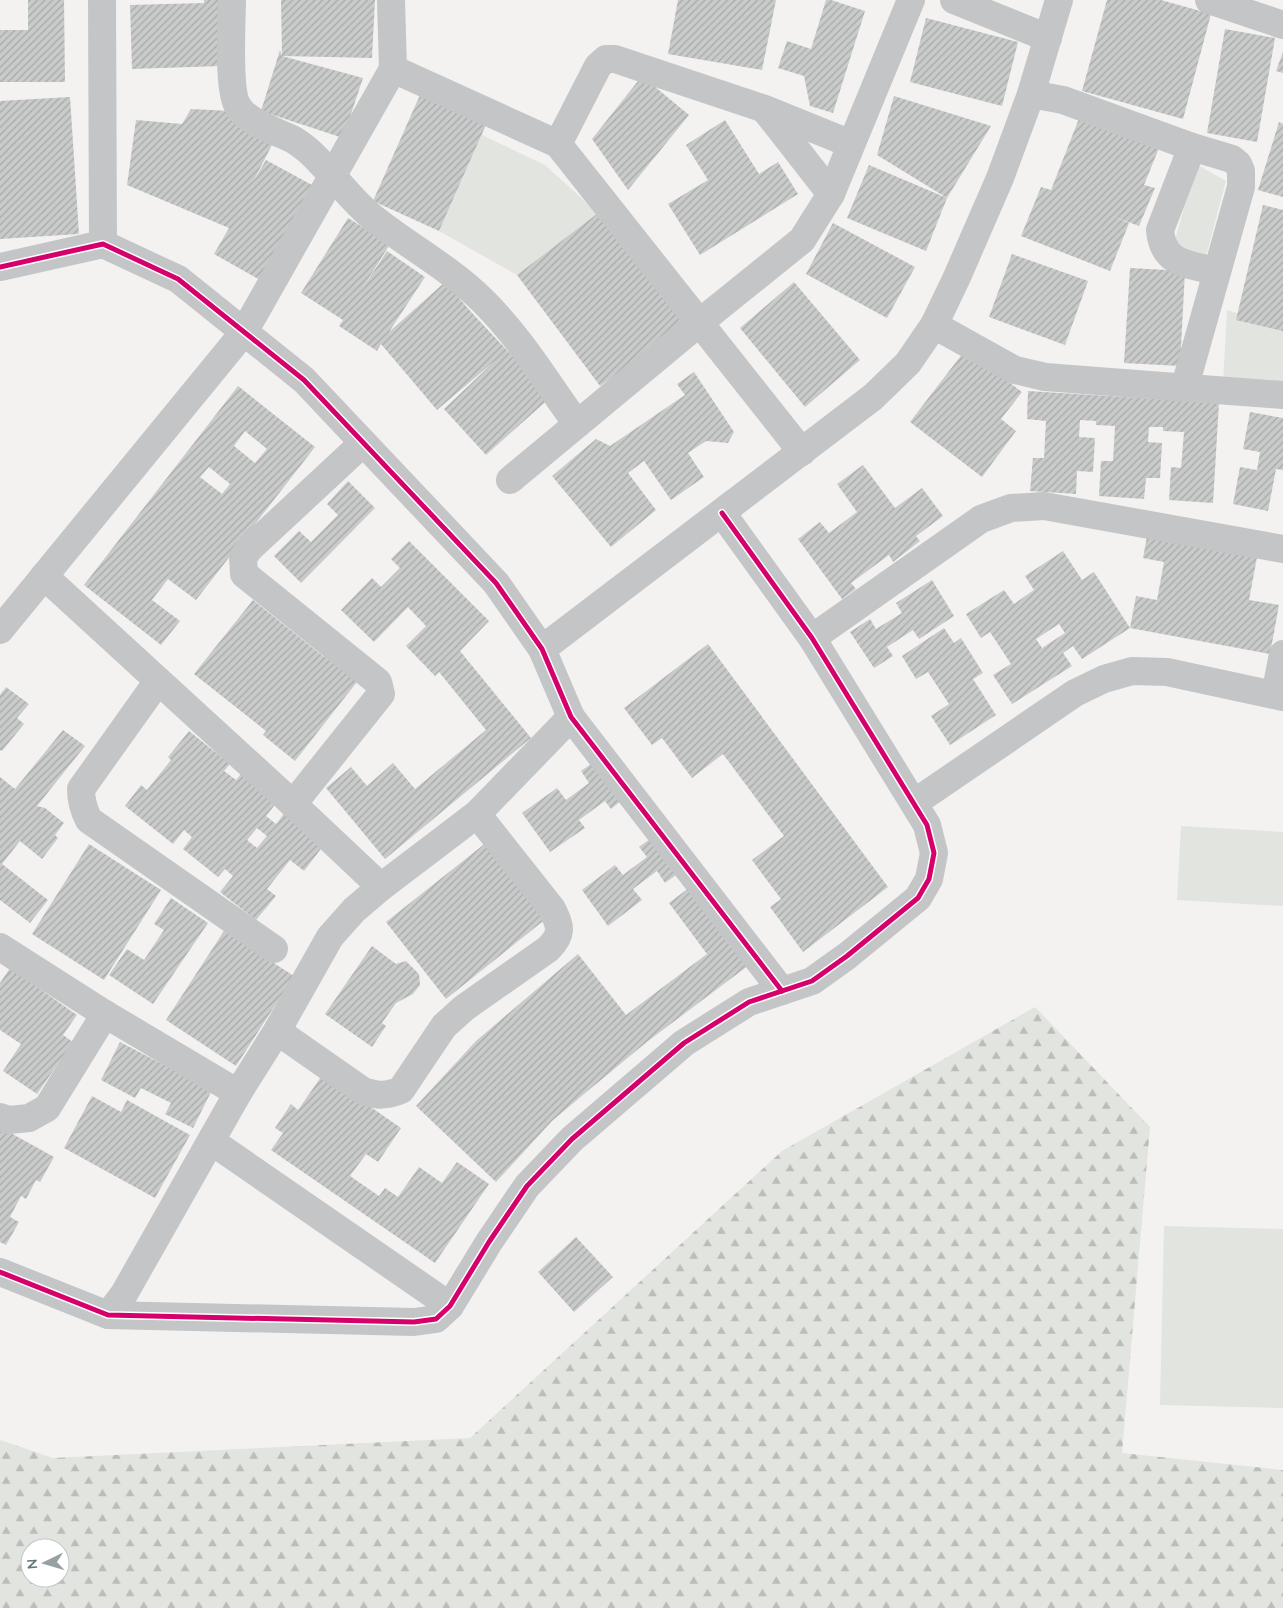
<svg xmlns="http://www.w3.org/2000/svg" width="1283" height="1608" viewBox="0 0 1283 1608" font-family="Quicksand,sans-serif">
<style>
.grass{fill:#e2e4df}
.forest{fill:url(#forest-firs);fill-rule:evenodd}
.building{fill:url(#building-hatch);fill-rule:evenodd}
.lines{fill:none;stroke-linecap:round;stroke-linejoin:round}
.minor{stroke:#c3c5c6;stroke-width:28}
.cycleway-casing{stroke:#fff;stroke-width:8}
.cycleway{stroke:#d6006c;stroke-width:5}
</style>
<defs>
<pattern id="forest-firs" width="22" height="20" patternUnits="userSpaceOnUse" patternTransform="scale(1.25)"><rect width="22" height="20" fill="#e2e4df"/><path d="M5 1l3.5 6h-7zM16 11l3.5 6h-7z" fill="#bbbdba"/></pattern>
<pattern id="building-hatch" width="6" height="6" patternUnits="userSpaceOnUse" patternTransform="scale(1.25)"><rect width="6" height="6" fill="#c9caca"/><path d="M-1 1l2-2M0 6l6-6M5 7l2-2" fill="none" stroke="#a7a9a9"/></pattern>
</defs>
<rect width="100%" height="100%" fill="#f3f2f1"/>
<g class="grass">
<path d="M482,135L545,165L598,213L517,275L439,231Z"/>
<path d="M1196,164L1226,181L1205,260L1174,244Z"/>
<path d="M1227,310L1283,328V387L1223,383Z"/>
<path d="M1181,826L1283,832V906L1177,900Z"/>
<path d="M1164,1226L1283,1229V1408L1160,1405Z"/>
</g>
<path class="forest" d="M1035,1007L1150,1127L1122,1453L1283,1470V1608H0V1440L53,1458L470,1438L782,1151ZM30,1548H60V1578H30Z"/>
<g class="building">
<path d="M28,0H64L65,82H0V30H28Z"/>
<path d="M204,0H220L221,66L132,69L130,5L204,3Z"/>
<path d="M281,0H375L372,58L282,56L363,78L343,138L261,111L280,50L282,56Z"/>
<path d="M678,0H776L762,70L668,54Z"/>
<path d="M826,0H831L865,11L833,113L810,106L804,76L778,68L787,41L811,49Z"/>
<path d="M1107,0H1161L1211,14L1183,119L1082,91Z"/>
<path d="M926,18L1018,42L1002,106L910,82Z"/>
<path d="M1225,29L1275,38L1257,142L1207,133Z"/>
<path d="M1283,52V73L1276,71Z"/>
<path d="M642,76L689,115L628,190L592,139Z"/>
<path d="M420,95L486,125L439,231L373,201Z"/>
<path d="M894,96L991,126L947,198L926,251L847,218L869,165L947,198L877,155Z"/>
<path d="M70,97L79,234L0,239V101Z"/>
<path d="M191,109L231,111L275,139L252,184L266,160L312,185L260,280L214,254L229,228L127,185L136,120L182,124Z"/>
<path d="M1080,116L1159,148L1144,185L1155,188L1139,226L1112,216L1129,223L1110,271L1021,236L1041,187L1051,190Z"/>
<path d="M725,120L759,174L778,162L798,194L700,255L668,204L708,180L686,145Z"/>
<path d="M1279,122L1283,124V197L1258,190Z"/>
<path d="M1263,205L1283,210V331L1236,320Z"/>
<path d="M598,213L686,325L600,386L517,275Z"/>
<path d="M348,218L390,244L359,294L387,251L425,277L389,332L445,282L472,313L551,397L486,455L444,409L497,359L437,410L381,344L377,351L339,326L343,320L301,293Z"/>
<path d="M833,223L915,267L887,318L806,274Z"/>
<path d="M1012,254L1088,281L1065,345L989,317Z"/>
<path d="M1130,268L1185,271L1180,366L1124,363Z"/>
<path d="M794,282L860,360L805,407L740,328Z"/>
<path d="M966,349L1022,392L1001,419L1016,431L982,477L910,422Z"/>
<path d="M694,372L734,432L728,443L706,441L688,453L704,477L671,500L644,461L628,473L656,510L611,547L552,476L596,439L610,446L685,395L677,384Z"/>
<path d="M238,386L315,447L196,600L168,579L152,600L180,621L161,645L84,585ZM245,431L267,449L255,463L234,446ZM209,467L230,484L222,494L200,477Z"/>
<path d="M1028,391L1219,403L1213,503L1169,500L1171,467L1181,468L1184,432L1163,431V427H1149L1148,442L1162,443L1160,478H1146L1144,499L1099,496L1101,461H1113L1115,426L1096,425V421L1080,420L1079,437L1095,438L1093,472L1077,471L1076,494L1030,491L1033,458H1044L1046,421L1027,419Z"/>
<path d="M1250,412L1283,418V470L1276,469L1268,511L1233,504L1240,467L1257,470L1260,452L1243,449Z"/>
<path d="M863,465L895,508L922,488L943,516L916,536L920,541L893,562L889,555L851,583L856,589L842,599L798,539L820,522L829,533L857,512L837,484Z"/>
<path d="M348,481L375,508L301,583L274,556L299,531L311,542L338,515L327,504Z"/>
<path d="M1148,531L1258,552L1249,600L1279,605L1270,654L1130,628L1136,596L1157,600L1164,562L1143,558Z"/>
<path d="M409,541L489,621L460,651L531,738L385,859L326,788L351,767L367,786L393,763L415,789L486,730L439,672L435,676L406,646L426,626L408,607L374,642L341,610L372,578L381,587L400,568L391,559Z"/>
<path d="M1063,551L1082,580L1094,572L1130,628L1082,659L1073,646L1063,653L1072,666L1012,704L993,675L1011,664L990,632L981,638L966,614L1004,590L1014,604L1034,590L1025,576ZM1059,624L1065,633L1042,648L1036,639Z"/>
<path d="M932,580L954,616L919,639L913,630L887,647L893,656L874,668L850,632L870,619L876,629L902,613L896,603Z"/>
<path d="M253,600L324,657L327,652L360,678L295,761L263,735L266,731L194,674Z"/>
<path d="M944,628L954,643L961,638L983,673L973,679L996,715L950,745L931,716L949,704L928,672L916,679L902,656Z"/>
<path d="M708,644L888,887L803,952L770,907L781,899L752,860L784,836L723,754L692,778L662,738L652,745L624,708Z"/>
<path d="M6,687L29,704L17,718L24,724L2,751L0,750V695Z"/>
<path d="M63,730L85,746L37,806L45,808L64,823L55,835L58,838L42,859L20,841L2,864L48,900L30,923L0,900V777L15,789Z"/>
<path d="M189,731L230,764L224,771L236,780L241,774L277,802L266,816L276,824L287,810L327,841L304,871L290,860L267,889L276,896L256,920L220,892L233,876L225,869L218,877L183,849L192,837L184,830L173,844L125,806L141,785L147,790L171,760L168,757ZM257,828L267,836L257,848L247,840Z"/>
<path d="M598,759L626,797L611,809L605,801L579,820L585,828L550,852L522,813L557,788L566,800L589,783L581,771Z"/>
<path d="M657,834L683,870L665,883L657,871L633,889L642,900L608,926L582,890L615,865L623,875L647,857L639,847Z"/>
<path d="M492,838L552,914L446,999L386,922Z"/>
<path d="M89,844L161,890L104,980L32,934Z"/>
<path d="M694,884L753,962L648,1041L584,1094L552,1121L496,1182L416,1106L476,1041L578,954L626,1015L707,954L669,903Z"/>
<path d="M171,898L208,923L153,1004L109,975L127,949L144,960L164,930L154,924Z"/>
<path d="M224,931L294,976L236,1066L166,1020Z"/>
<path d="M372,946L396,964L406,961L419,974L420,985L413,994L396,1003L382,1023L386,1026L372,1047L325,1014Z"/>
<path d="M10,968L77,1015L63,1035L73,1042L37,1094L3,1071L21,1044L0,1030V983Z"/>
<path d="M120,1042L212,1090L193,1128L165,1114L171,1103L141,1088L135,1098L101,1080Z"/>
<path d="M323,1074L401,1128L378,1162L366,1154L350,1176L379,1196L385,1188L398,1197L419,1167L442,1183L457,1162L489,1184L435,1263L271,1150L283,1133L275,1128L291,1104L298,1110Z"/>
<path d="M92,1096L121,1112L127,1100L190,1135L155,1198L64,1148Z"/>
<path d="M0,1127L54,1157L40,1182L36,1180L26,1199L21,1196L10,1217L19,1222L6,1245L0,1242Z"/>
<path d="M576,1237L613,1277L574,1312L538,1272Z"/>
</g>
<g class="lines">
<g class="minor">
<path d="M102,0L103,244"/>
<path d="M232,0C232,22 227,93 239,108C249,123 278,132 294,140C300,144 307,149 312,154C333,174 349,198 372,217C408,246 450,268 483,301C520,337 547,383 577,424"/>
<path d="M954,0L1048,38"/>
<path d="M1209,0L1283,25"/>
<path d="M393,69L558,144L802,452"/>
<path d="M1031,94L1063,100L1192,147L1232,159L1238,164L1241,171V187L1185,386"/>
<path d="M766,111L831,194"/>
<path d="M558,144L598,66L606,59H615L765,109L851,144"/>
<path d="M1192,147L1160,230C1163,265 1188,264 1216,271"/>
<path d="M0,267L103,244L178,279L304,380L496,583L542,649L571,717L782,991"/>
<path d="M934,325L1015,370L1045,377L1283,395"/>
<path d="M510,480L699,323L802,240L831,194L911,0"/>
<path d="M44,576L293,804L381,887"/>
<path d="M0,630L244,332L393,69L391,0"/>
<path d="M812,638L981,519L1011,508L1044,506L1283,549"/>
<path d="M542,649L873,397L908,363L934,325L957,277L1000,178L1031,94L1059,0"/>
<path d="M158,681L81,789C81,801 83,809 89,820L274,949"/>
<path d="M1275,695L1283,654"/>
<path d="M914,803L1075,693L1104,679L1132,671L1167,672L1283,697"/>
<path d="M293,804L381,694L378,682L244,574L243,557L250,548L363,443"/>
<path d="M0,947L105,1014L238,1093"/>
<path d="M277,1031L363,1091C377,1096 387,1096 401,1090L444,1026L464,1008L548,949C563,934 561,927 552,909L477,814"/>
<path d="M0,1117L9,1120L29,1118L47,1108L105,1014"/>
<path d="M211,1141L450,1306"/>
<path d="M0,1272L108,1315L414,1322L436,1319L450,1306L489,1242L527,1186L572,1139L684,1043L749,1002L812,981L847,956L918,898L929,879L934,853L927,825L812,638L722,513"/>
<path d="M108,1315L124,1294L238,1093L277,1031L330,937L354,910L381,887L477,814L571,717"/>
</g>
<g class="cycleway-casing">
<g id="cycleway">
<path d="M0,267L103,244L178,279L304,380L496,583L542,649L571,717L782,991"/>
<path d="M0,1272L108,1315L414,1322L436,1319L450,1306L489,1242L527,1186L572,1139L684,1043L749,1002L812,981L847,956L918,898L929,879L934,853L927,825L812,638L722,513"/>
</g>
</g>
<use href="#cycleway" class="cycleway"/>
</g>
<g transform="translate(45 1563) rotate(265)"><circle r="24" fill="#ffffff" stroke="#c0c8c9"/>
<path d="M0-4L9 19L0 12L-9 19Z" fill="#95a1a3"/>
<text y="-8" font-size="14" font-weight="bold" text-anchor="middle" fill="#627679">N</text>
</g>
</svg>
